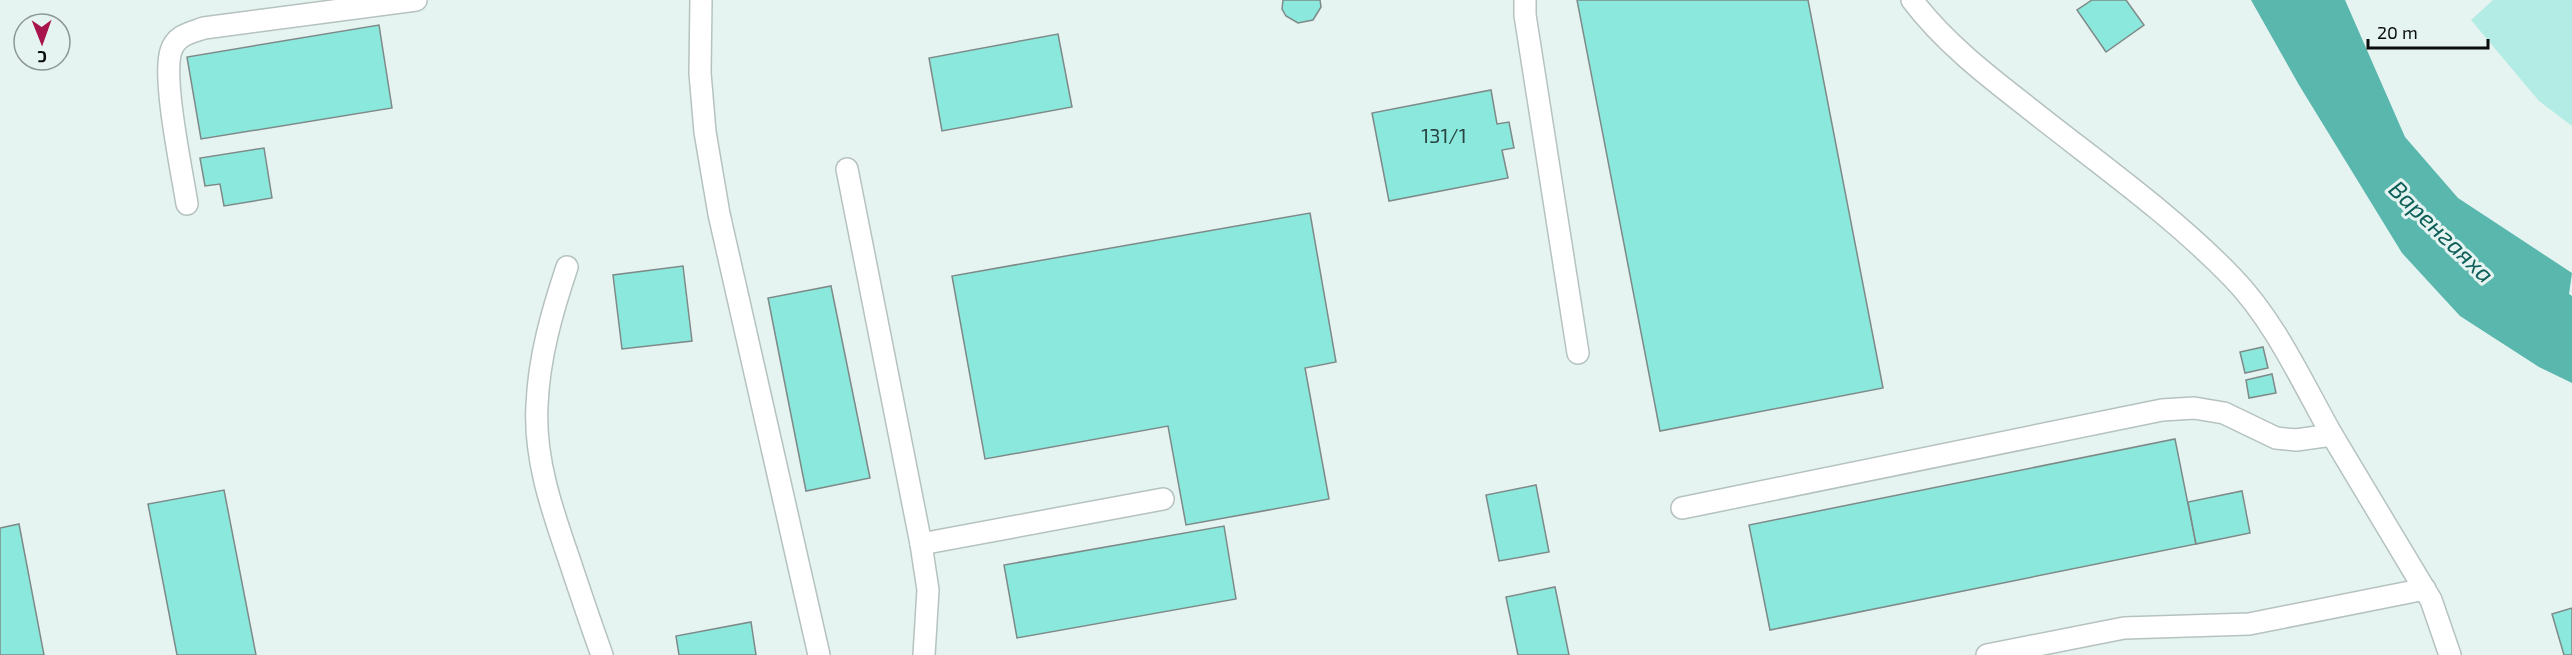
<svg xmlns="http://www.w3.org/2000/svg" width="2572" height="655" viewBox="0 0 2572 655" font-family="'Exo 2',sans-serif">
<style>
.green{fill:#b3ece5}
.water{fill:#59b7ad}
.building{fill:#8ae8dd;stroke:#7e8a88;stroke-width:1.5}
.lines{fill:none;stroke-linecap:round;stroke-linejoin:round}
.lane-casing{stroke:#b5c2c0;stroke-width:24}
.lane{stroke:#fff;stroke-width:21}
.labels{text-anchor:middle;stroke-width:6;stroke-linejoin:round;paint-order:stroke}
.number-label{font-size:20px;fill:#294441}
.water-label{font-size:24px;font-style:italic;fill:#0f5f59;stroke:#e5f3f1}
</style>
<rect width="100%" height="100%" fill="#e5f3f1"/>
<path class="green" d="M2493,0H2572V126L2539,101L2471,20Z"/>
<path class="water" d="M2251,0H2345L2405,137L2458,198L2572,273L2569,294L2572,296V383L2539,367L2460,316L2402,253L2299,85Z"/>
<g class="building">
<path d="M1283,0H1320L1321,7L1313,20L1298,23L1286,16L1282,9Z"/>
<path d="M1577,0H1808L1883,388L1660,431Z"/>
<path d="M2092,0H2126L2144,25L2106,52L2077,10Z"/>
<path d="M379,25L392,108L201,139L187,57Z"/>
<path d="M1058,34L1072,107L942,131L929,58Z"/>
<path d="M1491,90L1497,124L1509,122L1514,148L1502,150L1508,178L1389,201L1372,113Z"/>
<path d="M264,148L272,198L224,206L220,184L205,186L200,158Z"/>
<path d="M1310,213L1336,362L1305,368L1329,499L1186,525L1168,426L985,459L952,276Z"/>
<path d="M683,266L692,341L622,349L613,275Z"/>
<path d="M831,286L870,478L806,491L768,298Z"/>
<path d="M2263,347L2268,368L2245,373L2240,352Z"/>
<path d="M2272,374L2276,393L2249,398L2246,380Z"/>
<path d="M2175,439L2196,544L1770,630L1749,525Z"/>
<path d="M1536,485L1549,552L1499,561L1486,495Z"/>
<path d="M224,490L256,655H177L148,504Z"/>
<path d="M2242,491L2250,533L2196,544L2188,502Z"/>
<path d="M19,524L44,655H0V528Z"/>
<path d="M1224,526L1236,599L1017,638L1004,565Z"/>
<path d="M1555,587L1569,655H1518L1506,597Z"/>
<path d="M2572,608V655H2564L2552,614Z"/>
<path d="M751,622L756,655H679L676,636Z"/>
</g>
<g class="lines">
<g class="lane-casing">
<g id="lane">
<path d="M701,0L700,73L705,132L719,214L819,655"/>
<path d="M1525,0V15L1578,353"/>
<path d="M1912,0C1943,41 1985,74 2025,105C2095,161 2170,213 2232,277C2275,321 2302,382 2332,435"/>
<path d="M847,169L921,544L928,590L924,655"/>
<path d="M187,204C182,172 162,78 171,51C176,35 190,33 204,28L416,0"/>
<path d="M567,267C552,312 539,357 537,405C534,457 551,507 568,556C579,589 590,622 602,655"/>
<path d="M1682,508L2162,410L2194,408L2224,413L2276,438L2296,440L2332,435L2431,600L2450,655"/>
<path d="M921,544L1163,499"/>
<path d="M1987,655L2124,628L2249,624L2425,589"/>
</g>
</g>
<use href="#lane" class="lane"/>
</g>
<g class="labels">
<g class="number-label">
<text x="1444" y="143">131/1</text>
</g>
<g class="water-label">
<text transform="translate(2441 232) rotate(44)" y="8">Варенгаяха</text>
</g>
</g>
<g transform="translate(42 42) rotate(179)"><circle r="28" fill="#e5f3f1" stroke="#8d9796" stroke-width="1.5"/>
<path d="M0-4.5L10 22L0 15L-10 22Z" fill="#a8144c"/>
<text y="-9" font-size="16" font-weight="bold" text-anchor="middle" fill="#090d0d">С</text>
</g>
<path d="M2368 39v9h120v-9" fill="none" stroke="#090d0d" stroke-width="3"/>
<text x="2377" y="39" font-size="18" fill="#090d0d" stroke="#e5f3f1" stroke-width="4.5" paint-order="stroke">20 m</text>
</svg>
